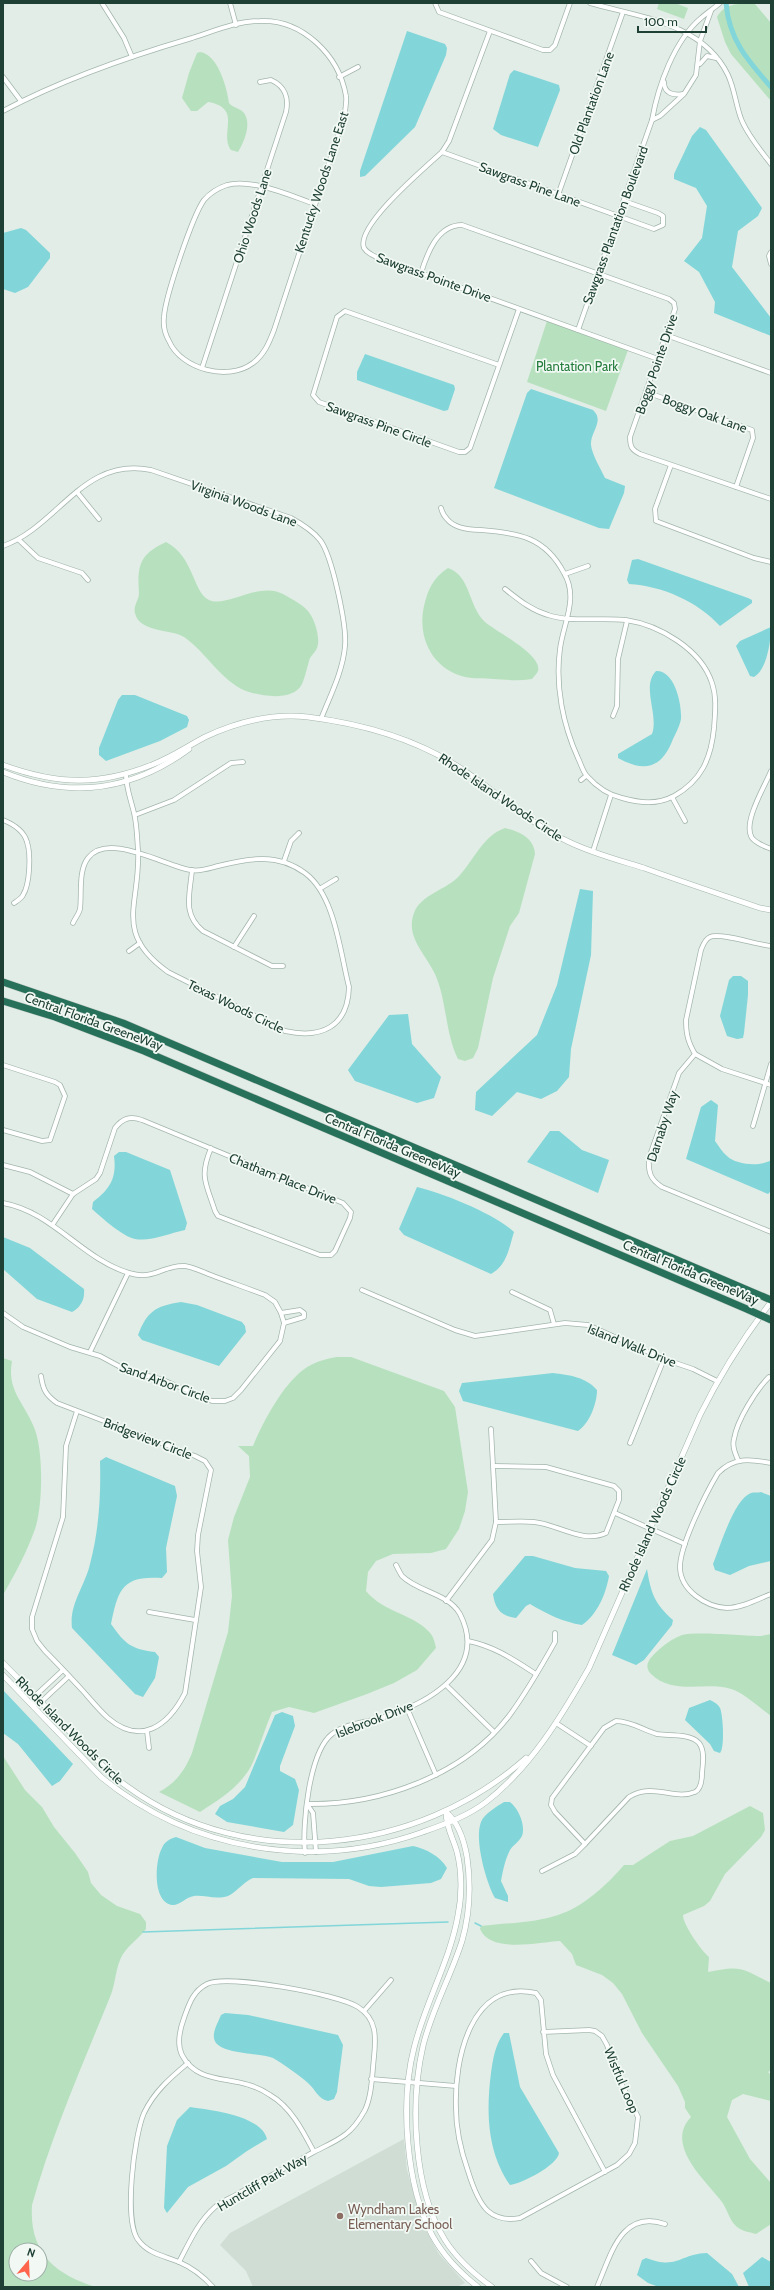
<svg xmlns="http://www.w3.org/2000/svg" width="774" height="2290" viewBox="0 0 774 2290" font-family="Cabin,sans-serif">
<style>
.built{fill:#cfddd5}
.green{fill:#b7e1be;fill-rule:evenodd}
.water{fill:#82d6d9}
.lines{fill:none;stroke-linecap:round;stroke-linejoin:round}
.stream{stroke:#82d6d9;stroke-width:1.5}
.canal{stroke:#82d6d9;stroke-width:5}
.minor-casing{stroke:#a3b6ad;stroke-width:5.5}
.tertiary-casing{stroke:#a3b6ad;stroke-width:6}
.motorway-casing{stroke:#c0cac6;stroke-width:8}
.minor{stroke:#fff;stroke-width:4}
.tertiary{stroke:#fff;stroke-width:5}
.motorway{stroke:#277059;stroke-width:7}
.motorway-bridge-casing{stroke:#c0cac6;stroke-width:8;stroke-linecap:butt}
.motorway-bridge{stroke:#277059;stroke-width:7}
.education-dot{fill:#8d6e63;stroke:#f2f9f5;stroke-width:1.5}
.labels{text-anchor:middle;stroke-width:3.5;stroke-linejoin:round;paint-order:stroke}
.street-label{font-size:13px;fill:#1f4034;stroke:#f2f9f5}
.park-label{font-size:13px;fill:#247c3c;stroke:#f2f9f5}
.education-label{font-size:13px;fill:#785e54;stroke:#f2f9f5;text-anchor:start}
</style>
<rect width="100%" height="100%" fill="#e1ede6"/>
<path class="built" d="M404,2139L407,2170L423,2225L439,2254L465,2283L457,2287H253L246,2271L220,2245L230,2233Z"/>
<g class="green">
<path d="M659,3H675L688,8L684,19L657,9Z"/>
<path d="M752,3L755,4L771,23V101L731,54L725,42L717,17C725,3 738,4 752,3Z"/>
<path d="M200,52C218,54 227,88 229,103C233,108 240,108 244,113C252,124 244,142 238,152L231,150C219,133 243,108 208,102L197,111H191L182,98L189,73L197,53Z"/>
<path d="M547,321L628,350L606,411L527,382Z"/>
<path d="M166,542C194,556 193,593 209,600C227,608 259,581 283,594C290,598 300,603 306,609C314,616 321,638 317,648C315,653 310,656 309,661C307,668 305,677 302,684C293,702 260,696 246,691C221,681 206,652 184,637C173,629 139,633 135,613C133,606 139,600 139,593C137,565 140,554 166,542Z"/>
<path d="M448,568C471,576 468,606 485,622C495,631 543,655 538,671C537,674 534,676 532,679C519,681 506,680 493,679C484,678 474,679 465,677C432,669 417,637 424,606C428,589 433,578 448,568Z"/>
<path d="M505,828C520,832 534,838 535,854L519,913L510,926L493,978L478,1048L473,1058L465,1061L458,1059C445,1033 447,1001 435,974C426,954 405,937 414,913C421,894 447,890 460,875C475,858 483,836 505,828Z"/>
<path d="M337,1357H351L444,1391L455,1407L468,1492L465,1511L459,1529L446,1549L431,1553L393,1554L376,1561L368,1572L366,1591C384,1613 415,1614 431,1634C434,1638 435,1644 436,1648L417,1670L394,1683L367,1694L314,1713L289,1707L272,1712C265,1728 260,1746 253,1762C243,1785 220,1799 200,1812L159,1792C176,1783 185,1770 192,1753L228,1632L232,1596L228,1540L234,1517L250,1477L249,1456L238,1446H253C263,1422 282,1386 303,1370C313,1362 325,1359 337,1357Z"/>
<path d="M3,1358L12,1361C7,1390 22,1400 33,1425C44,1447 43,1506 35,1529C27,1552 15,1574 3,1595Z"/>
<path d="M771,1634V1716C761,1709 743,1692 731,1689C704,1681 674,1696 651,1674C641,1664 654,1654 662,1647C668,1642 674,1638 682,1635C696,1631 745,1636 761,1636Z"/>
<path d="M3,1756L25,1790L42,1807L54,1827L75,1853L88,1872L91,1883L101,1895L117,1906L140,1914L146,1922V1929C139,1938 129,1945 123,1954C115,1967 116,1983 110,1997C82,2066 52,2134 32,2205C29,2252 54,2274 96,2287H3ZM16,2250H40V2274H16Z"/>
<path d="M750,1806L763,1813L765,1830L761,1837L725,1874L710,1901L704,1906L683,1915C683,1925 701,1950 709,1957L708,1972C742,1965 741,1968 771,1983V2070L768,2072L771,2075V2101L743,2094L732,2100L727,2117L750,2159L771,2183V2224L756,2234C749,2232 741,2231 736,2226C730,2221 727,2209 722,2202C706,2181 664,2145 691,2117L685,2108V2102L678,2086L642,2033L622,1994L613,1983L602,1975L576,1965L572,1954L560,1941C539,1942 491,1954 480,1929L481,1926C506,1923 535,1923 558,1915C583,1907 607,1885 624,1865H633L670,1841L693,1836Z"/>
</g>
<g class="water">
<path d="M407,31L445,44L447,48L446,55L415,127L365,176L360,177V171Z"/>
<path d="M514,70L559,85L560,90L538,147L501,135L493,129L510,74Z"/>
<path d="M700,127L706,130L762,208L758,216L738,231L732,267L771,318V336L714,313L715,302L699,272L684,261L702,238L707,206L696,188L674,179V174L692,136Z"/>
<path d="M21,228L26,230L50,253V258L28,287L15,293L3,289V233Z"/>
<path d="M365,354L454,385L455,389L448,410L444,411L357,380V372Z"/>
<path d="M531,389L593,410C605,421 590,432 591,445C592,455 601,469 605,478L625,486L624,493L609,529L599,528L494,488L527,393Z"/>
<path d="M638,559L748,598L752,600V603L720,626C697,601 662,586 629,584L627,580L632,560Z"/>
<path d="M771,627C771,640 767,670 754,677L750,676L736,646L740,641Z"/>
<path d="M656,671C675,670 682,705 681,719C680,725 676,733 673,739C662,768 645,773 618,758V754L652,734C659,714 641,687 656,671Z"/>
<path d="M122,695H135L187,716L189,720L187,727L160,741L106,761L99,755V748L118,700Z"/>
<path d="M580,889L593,891L591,955L571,1049L569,1077L557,1091L541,1099L517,1092L492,1116L475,1110L476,1092L537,1035L557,985Z"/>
<path d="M733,976H741L748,981V995L744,1033L743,1038L737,1039L727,1036L720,1016L729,980Z"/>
<path d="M408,1014L412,1044L441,1077L434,1098L417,1103L355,1081L348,1070L389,1015Z"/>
<path d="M711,1100L718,1105L715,1141C719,1146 722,1152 727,1156C736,1165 761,1167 771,1160V1191L768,1194L686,1159L701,1107Z"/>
<path d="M550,1131H559L582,1150L609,1160L598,1193L527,1162Z"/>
<path d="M119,1152H126L170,1170L187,1223L185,1230C170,1233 150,1242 135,1239C122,1236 102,1218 92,1209L93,1202C110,1189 117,1178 114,1156Z"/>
<path d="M417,1187C443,1193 495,1214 514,1232C509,1248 507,1265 491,1274L404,1235L399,1229Z"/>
<path d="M3,1237L30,1248L84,1289C85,1299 81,1307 72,1312L37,1299L3,1269Z"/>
<path d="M181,1302L197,1305L242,1322L245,1326L246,1332L219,1366L142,1340L138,1335C147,1311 156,1306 181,1302Z"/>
<path d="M553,1373C569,1375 586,1377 597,1390C597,1404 589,1424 578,1431L463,1401L459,1391L462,1383Z"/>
<path d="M106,1457L175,1486L177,1496L166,1548L167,1572L162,1578C122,1575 118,1590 111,1624C125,1644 131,1649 155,1652L159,1657L155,1678L143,1697L135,1694L72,1628C69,1604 85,1586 90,1564C99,1530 101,1495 100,1461Z"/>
<path d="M761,1492L771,1496V1561L749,1566L730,1575L715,1570L713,1564C720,1547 734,1499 751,1493C754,1492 758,1493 761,1492Z"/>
<path d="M525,1556H533L575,1568L606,1571L609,1576C606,1594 597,1615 582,1625C563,1622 547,1614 530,1604L526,1606L516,1618C501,1616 495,1609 493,1594Z"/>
<path d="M647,1569C651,1593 654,1603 673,1620L672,1625L644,1660L636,1665L612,1655Z"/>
<path d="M3,1690L73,1764L60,1781L52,1786L18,1744L3,1733Z"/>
<path d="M710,1700C714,1702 718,1704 720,1708C723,1715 725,1748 720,1753L714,1751L710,1744L685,1720L689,1708Z"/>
<path d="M282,1712L293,1716L295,1726L280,1766V1771L295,1779L299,1790L293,1825L284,1832L227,1822L215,1814L220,1806L233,1799L245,1787L275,1715Z"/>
<path d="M504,1802H510C518,1808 526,1825 522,1836C519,1842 513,1845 510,1850C505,1860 503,1870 501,1881L508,1896V1902L495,1898C486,1882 474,1839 481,1822C484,1814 496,1807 504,1802Z"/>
<path d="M176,1837L205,1848L282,1862H333L413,1846C426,1849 440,1856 447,1868L441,1879L431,1883L381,1887L369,1886L349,1879L253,1878C243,1882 237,1892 228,1896C216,1900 205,1895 194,1896C186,1897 179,1906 172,1905C152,1902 155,1860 162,1848C165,1841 170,1839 176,1837Z"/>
<path d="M225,2013L248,2015L338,2035L343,2045L337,2092L334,2099L328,2101C317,2098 316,2090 308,2083C300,2076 282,2063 273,2058C259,2053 225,2054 216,2043C210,2035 218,2023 221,2015Z"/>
<path d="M504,2033H509L520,2087L559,2153C558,2165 521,2184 510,2185C487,2152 486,2112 491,2073C493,2059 495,2045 504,2033Z"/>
<path d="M190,2107C210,2110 261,2115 267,2139L247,2151L226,2166L188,2187L167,2213L164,2208L167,2146L177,2120Z"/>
<path d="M707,2253L732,2274L739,2287H659L648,2283L637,2275L642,2260L646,2258C678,2270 679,2254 707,2253Z"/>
<path d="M762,2257L771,2262V2287H749L743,2273Z"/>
</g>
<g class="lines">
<g class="stream">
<path d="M475,1923L481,1926"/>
<path d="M143,1932L448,1922"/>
</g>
<path class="canal" d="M726,3C729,40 748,61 771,87"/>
<g class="minor-casing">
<g id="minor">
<path d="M102,3L124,38L132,57"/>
<path d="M230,3L236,25"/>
<path d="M435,3L439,12L543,50H550L555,45L570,3"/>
<path d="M590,3C639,17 703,23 728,75C735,90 736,107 742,121C749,137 761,151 771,164"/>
<path d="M490,31L449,141L442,152C426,167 355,226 364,248C367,253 371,254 376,257L658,359"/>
<path d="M700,64L707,56L716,58"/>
<path d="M3,77L21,101"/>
<path d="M339,77L358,67"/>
<path d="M664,82C664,93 673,96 683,94"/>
<path d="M3,111C63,79 127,57 192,38C214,31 237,21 260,21C302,19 339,55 346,96C347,101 345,108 345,114L274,330C269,343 264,355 253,363C228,382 181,369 169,341C165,334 163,325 164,317C165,297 193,215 204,200C210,193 218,188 227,185C252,178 291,196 315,204"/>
<path d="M652,120L660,116L684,94L696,75L700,41L711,11"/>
<path d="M442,152L654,229L663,225V216L658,213L624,201"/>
<path d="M558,195L623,12"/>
<path d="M771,252L769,256L771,264"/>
<path d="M421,273C427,254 437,225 462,225L669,299L674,303L675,309L630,437C630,447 632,450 640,454L771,499"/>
<path d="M578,330L652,120C658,86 674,41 701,18C707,13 714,8 720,3"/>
<path d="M666,335L771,373"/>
<path d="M499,365L345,311L337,317L313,395L319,402L459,452H465L470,448L519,309"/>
<path d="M202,368L286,112C289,98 285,86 271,80L260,82"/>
<path d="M646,392L752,430L753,438L736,487"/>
<path d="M671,465L655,509L656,521L754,558L771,562"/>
<path d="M77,492L99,519"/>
<path d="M441,508C442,512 444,516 447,519C455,529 470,530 481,530C519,533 545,537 564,573C579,598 563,624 560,649C555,686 563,725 578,758C581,764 583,772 587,776C596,786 609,795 622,798C640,803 657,805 674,796C701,781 711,759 714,728C715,713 717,698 712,683C701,649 659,625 626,620C600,617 573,623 548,615C531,610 519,600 505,589"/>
<path d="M19,540L38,558L82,573L88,580"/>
<path d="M3,546C59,526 83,456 151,470L291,518C302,524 312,530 320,540C332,555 347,626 345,646C343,671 330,696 321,719"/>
<path d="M565,574L588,566"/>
<path d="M613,716L617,706L618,659L627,621"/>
<path d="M771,771C765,786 742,823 752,838C757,844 764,846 771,849"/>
<path d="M581,780L586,776"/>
<path d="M672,797L685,821"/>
<path d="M135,815L174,800L231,763L243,762"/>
<path d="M3,820C13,824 24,831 27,842C31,854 30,884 23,895C22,898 17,901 14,903"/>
<path d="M593,851L611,795"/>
<path d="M284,861L291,841L299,833"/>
<path d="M192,870C190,894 182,914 203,931L272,966H283"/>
<path d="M321,888L336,879"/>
<path d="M73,923C75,918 79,914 80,909C82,894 78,871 88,858C108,831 167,867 191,870C200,872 210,868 218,866C249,858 278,853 305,873C335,895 340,952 349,987C348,1027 321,1039 285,1031L168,972C112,932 141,904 138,850C137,838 137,825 134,813C131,800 126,788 126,774"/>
<path d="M234,947L254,916"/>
<path d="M129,951L140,943"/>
<path d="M695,1054C688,1042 686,1034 686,1020L701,950C703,945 705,939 710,937C719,932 758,945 771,946"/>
<path d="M3,1065L55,1082L60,1085L65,1096L50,1140L42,1141L3,1130"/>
<path d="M771,1085L722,1069L695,1054L679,1073L649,1158C648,1172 650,1179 662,1187L771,1232"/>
<path d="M753,1126L771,1064"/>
<path d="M3,1165L30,1172L73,1194"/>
<path d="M3,1203C53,1212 82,1259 129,1273C155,1281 164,1264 185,1266C193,1267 203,1272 211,1275C229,1282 247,1288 265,1295L275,1302L281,1313L284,1323L280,1341L241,1390L233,1398L225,1401H212L163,1380L126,1370L100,1356L70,1347L23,1327L3,1313"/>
<path d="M53,1224L73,1194L96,1179L100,1173L115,1128C123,1118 130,1116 142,1120L343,1203L351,1212L350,1218L335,1251L331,1255H320L218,1216L215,1211C206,1183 199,1177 211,1148"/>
<path d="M362,1290L455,1330L475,1336L565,1323L588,1325L664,1359L693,1369L717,1381"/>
<path d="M512,1292L550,1310L554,1324"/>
<path d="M281,1313L300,1310L304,1313V1317L284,1323"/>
<path d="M90,1352L128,1273"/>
<path d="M41,1376C43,1390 46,1395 57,1403L195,1456L205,1461L211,1470L198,1535L197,1551L201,1587L185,1693C168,1726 141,1746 108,1718C99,1710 91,1700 83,1691C71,1678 58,1664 45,1651L37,1641L32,1629V1617L63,1517L66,1446L77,1411"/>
<path d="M630,1443L664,1359"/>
<path d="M738,1460C735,1453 732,1446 734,1439C737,1420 756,1390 769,1377"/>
<path d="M771,1463C750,1459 734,1457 718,1473C706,1493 680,1545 680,1567C680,1590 706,1607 727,1608C742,1608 758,1599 771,1594"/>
<path d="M494,1466L546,1467L614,1486L619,1491V1500L606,1533C583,1544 557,1524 534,1522C522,1521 509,1522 496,1522"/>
<path d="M615,1513L685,1544"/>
<path d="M446,1601L492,1540L496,1522L491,1429"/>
<path d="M149,1612L195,1620"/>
<path d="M468,1641C494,1646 514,1660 536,1674"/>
<path d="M446,1685L494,1732"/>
<path d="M32,1705L41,1702L69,1676"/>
<path d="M32,1705L35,1696L63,1670"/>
<path d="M407,1708L436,1775"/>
<path d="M616,1721C631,1721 643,1730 657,1734C669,1736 690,1733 699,1743C705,1751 703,1763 702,1773C702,1780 701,1789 695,1792C674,1801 654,1782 629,1797L585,1844L555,1812L551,1805L552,1798L604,1728Z"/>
<path d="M556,1723L591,1746"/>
<path d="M147,1731L149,1748"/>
<path d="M307,1804C380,1805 463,1776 509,1716C526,1693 541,1667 555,1642V1633"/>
<path d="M307,1804L313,1813L316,1852"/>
<path d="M305,1853C302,1825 309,1752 332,1734C344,1724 366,1722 381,1718C426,1704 489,1671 460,1614C448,1593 418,1592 402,1576C400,1573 398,1569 396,1565"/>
<path d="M542,1871L575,1854L585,1844"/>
<path d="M364,2011L391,1980"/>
<path d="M543,2032L589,2030L595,2031L602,2036L607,2045L618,2077L638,2117L635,2143L629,2154L617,2165L520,2218C509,2220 497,2219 488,2211C478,2202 472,2184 468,2171C461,2151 456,2130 456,2109C454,2061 470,1978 536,1993L541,2000L546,2054L553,2075L605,2172"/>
<path d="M188,2063C170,2078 154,2092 144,2113C134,2136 123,2223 139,2241C149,2254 165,2256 179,2262C193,2268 203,2276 213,2287"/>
<path d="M371,2079L456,2086"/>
<path d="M531,2261L541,2273L567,2287"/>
<path d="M179,2262C189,2243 198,2222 215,2207C222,2201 233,2197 241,2192C265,2179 289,2166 312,2153C323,2147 336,2142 346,2134C354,2128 360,2119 365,2110C372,2095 372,2075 374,2057C376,2037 377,2019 358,2007C338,1994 227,1974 207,1984C193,1991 189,2004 184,2018C180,2029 176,2043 182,2055C196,2082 225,2077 249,2085C256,2087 264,2091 270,2095C291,2107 303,2131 314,2152"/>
<path d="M597,2287C611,2255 621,2209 665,2224"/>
</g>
</g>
<g class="tertiary-casing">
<g id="tertiary">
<path d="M3,765C58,785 100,786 154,764C172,757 188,746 205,737C237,722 272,713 308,717C364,724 423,741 469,774C501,796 531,824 567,841C591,853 618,860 644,868C683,882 722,895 760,908L771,910"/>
<path d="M3,772C69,799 132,791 189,749"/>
<path d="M3,1663C28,1688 52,1714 77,1739C93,1756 109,1774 128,1787C248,1874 418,1854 526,1758"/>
<path d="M3,1675L101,1777C191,1851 314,1871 423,1832C445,1824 468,1816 486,1802C531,1767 561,1717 589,1668L700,1415C720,1375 743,1338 771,1302"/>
<path d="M446,1812C459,1823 464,1840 467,1857C471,1885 470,1913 462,1941C451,1976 432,2009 423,2046C410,2103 413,2189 445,2240C457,2259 474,2274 492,2287"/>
<path d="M446,1812C446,1827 453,1838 457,1852C462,1872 462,1896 458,1915C450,1961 425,2003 414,2048C400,2102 406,2185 432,2235C443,2255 460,2273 478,2287"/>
</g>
</g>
<g class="motorway-casing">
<g id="motorway">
<path d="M3,982L123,1023L771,1300"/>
<path d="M3,1001L55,1017L144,1051L749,1310"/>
</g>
</g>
<use href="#minor" class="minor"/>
<use href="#tertiary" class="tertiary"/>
<use href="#motorway" class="motorway"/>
<g class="motorway-bridge-casing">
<path id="motorway-bridge" d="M749,1310L771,1320"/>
</g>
<use href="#motorway-bridge" class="motorway-bridge"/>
</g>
<circle class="education-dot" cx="340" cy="2216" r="4"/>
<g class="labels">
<g class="street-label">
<text transform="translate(591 103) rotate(-70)" y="5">Old Plantation Lane</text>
<text transform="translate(321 182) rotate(-72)" y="5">Kentucky Woods Lane East</text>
<text transform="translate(530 184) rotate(20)" y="5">Sawgrass Pine Lane</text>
<text transform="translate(252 216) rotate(-72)" y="5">Ohio Woods Lane</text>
<text transform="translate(615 225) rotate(-70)" y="5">Sawgrass Plantation Boulevard</text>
<text transform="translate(434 277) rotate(20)" y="5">Sawgrass Pointe Drive</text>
<text transform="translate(656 364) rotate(-71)" y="5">Boggy Pointe Drive</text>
<text transform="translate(705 413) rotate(20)" y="5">Boggy Oak Lane</text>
<text transform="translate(379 424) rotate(20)" y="5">Sawgrass Pine Circle</text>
<text transform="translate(244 503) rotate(20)" y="5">Virginia Woods Lane</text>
<text transform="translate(501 797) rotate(34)" y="5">Rhode Island Woods Circle</text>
<text transform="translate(236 1006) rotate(26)" y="5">Texas Woods Circle</text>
<text transform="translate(94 1021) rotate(20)" y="5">Central Florida GreeneWay</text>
<text transform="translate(662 1126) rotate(-72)" y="5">Darnaby Way</text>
<text transform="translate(393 1145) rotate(23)" y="5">Central Florida GreeneWay</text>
<text transform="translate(283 1178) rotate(22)" y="5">Chatham Place Drive</text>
<text transform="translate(691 1272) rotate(23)" y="5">Central Florida GreeneWay</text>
<text transform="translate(632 1345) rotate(22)" y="5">Island Walk Drive</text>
<text transform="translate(165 1382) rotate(20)" y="5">Sand Arbor Circle</text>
<text transform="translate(148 1438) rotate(21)" y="5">Bridgeview Circle</text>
<text transform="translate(652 1524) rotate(-66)" y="5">Rhode Island Woods Circle</text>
<text transform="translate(374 1719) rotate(-21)" y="5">Islebrook Drive</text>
<text transform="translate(70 1730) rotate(45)" y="5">Rhode Island Woods Circle</text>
<text transform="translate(622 2080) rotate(67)" y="5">Wistful Loop</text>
<text transform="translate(262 2182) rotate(-30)" y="5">Huntcliff Park Way</text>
</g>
<g class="park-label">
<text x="577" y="371">Plantation Park</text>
</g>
<g class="education-label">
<text x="348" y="2214">Wyndham Lakes<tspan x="348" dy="15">Elementary School</tspan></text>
</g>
</g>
<rect width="774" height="2290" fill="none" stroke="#1f4034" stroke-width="8"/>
<g transform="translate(28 2262) rotate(19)"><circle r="19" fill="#f2f9f5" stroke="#9eafa8"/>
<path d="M0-3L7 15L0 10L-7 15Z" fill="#ff654d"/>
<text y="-6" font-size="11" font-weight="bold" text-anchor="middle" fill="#1f4034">N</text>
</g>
<path d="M638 26v6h68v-6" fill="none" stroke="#1f4034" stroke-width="2"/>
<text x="644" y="26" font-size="12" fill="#1f4034" stroke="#f2f9f5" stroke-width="3" paint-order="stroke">100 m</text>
</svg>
